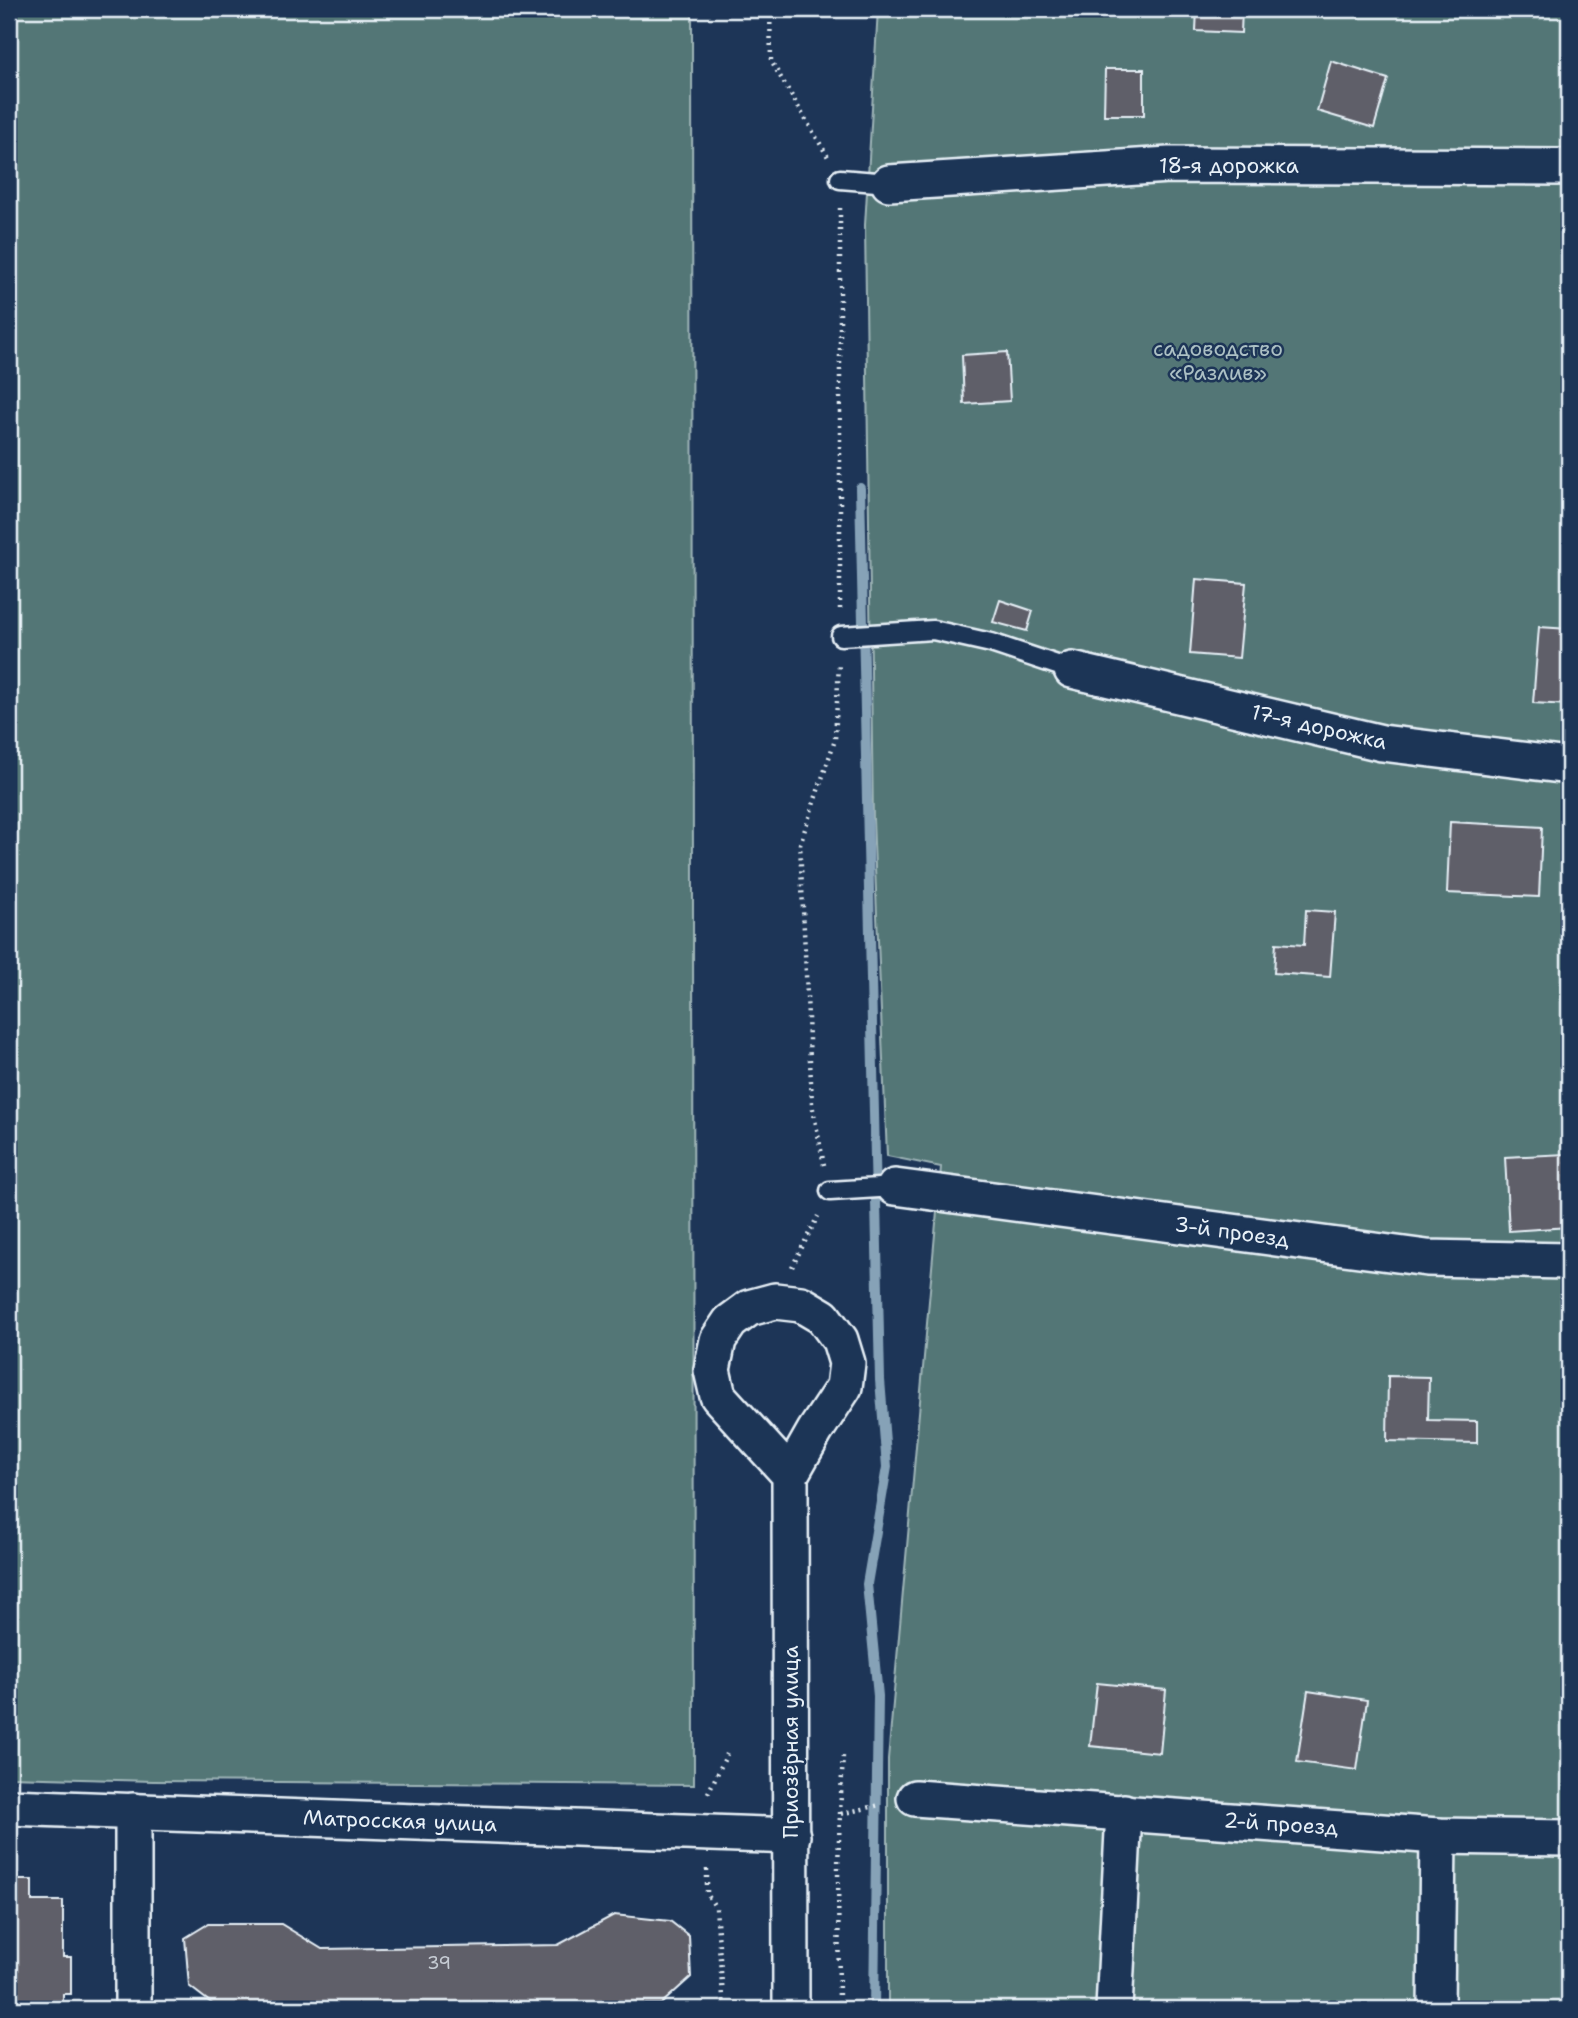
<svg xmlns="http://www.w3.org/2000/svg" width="1578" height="2018" viewBox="0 0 1578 2018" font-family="'Shantell Sans',sans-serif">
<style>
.green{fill:#537676;stroke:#9eb4b7;stroke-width:2}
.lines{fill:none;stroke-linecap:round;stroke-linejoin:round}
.stream{stroke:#86a2b7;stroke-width:10}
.building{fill:#5f5e69;stroke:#e8f1f8;stroke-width:2}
.service-casing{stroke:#e8f1f8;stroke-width:23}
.minor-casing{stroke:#e8f1f8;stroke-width:40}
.path{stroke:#e8f1f8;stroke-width:4.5;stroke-dasharray:2 5;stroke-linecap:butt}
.service{stroke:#1d3557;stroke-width:18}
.minor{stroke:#1d3557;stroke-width:35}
.labels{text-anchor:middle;stroke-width:5;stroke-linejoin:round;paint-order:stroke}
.number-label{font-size:18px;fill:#c6ccd4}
.street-label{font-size:21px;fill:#e8f1f8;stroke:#1d3557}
.park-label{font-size:21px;fill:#acc0c4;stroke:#1d3557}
</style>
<rect width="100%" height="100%" fill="#1d3557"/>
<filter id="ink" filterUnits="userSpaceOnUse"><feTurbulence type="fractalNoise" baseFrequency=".0143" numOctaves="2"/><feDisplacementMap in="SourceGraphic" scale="14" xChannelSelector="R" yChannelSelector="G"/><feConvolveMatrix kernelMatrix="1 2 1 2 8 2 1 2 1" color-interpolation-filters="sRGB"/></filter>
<g filter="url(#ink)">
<g class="green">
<path d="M9,9H692L694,1785L153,1781L9,1777Z"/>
<path d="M878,9H1569V2009H888V1759L941,1167L887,1156L873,819L865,225Z"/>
</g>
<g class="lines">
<path class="stream" d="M860,488L880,1380L887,1467L867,1584L878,1696L874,2009"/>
</g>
<g class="building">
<path d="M1197,9H1242L1241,33L1196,31Z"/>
<path d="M1331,61L1388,79L1374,128L1317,111Z"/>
<path d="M1105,69H1144V115H1104Z"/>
<path d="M1566,328H1569V375L1564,374Z"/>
<path d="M1007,352L1010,401L964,404L962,355Z"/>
<path d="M1196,579L1246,583L1239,658L1190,654Z"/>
<path d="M1000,600L1033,611L1027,631L993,622Z"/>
<path d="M1539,627L1569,629V705L1533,703Z"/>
<path d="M1450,822L1542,827L1539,897L1447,893Z"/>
<path d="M1306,910L1335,912L1330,977L1274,973L1276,943L1304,945Z"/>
<path d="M1566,1154L1569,1227L1509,1231L1505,1157Z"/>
<path d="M1388,1376L1429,1377L1428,1420L1477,1421V1443L1387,1441Z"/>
<path d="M1097,1683L1166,1690L1160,1753L1090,1746Z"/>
<path d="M1308,1691L1367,1700L1357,1770L1297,1762Z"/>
<path d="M9,1880H32V1901H63V1957H71V1994H63V2009H9Z"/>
<path d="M614,1915L670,1921L689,1936L691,1977L661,2004H575L573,2009H219L189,1986L185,1938L208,1924H281L322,1949L558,1945Z"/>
</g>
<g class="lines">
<g class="service-casing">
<g id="service">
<path d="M840,179L889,183"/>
<path d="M841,636L933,630L991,643L1072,670"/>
<path d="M830,1191L895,1187"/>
</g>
</g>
<g class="minor-casing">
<g id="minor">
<path d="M889,183L1169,165L1569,167"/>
<path d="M1072,670L1382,743L1569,766"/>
<path d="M895,1187L1427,1258L1569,1261"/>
<path d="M790,1475L718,1396L712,1370L718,1340L730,1322L749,1308L775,1301L801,1304L823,1317L840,1340L847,1363L844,1387L815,1431L790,1475L791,2009"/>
<path d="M915,1798L1438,1836L1569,1838"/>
<path d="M9,1807L792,1836"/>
<path d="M133,2009V1811"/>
<path d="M1114,2009L1124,1812"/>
<path d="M1436,2009L1438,1836"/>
</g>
</g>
<g class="path">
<path d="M770,9L771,61L828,157"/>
<path d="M840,609V204"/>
<path d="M824,1165L812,1104L800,844L835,740L839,663"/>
<path d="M792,1267L818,1216"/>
<path d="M708,1793L727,1754"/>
<path d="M840,1814L843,1755"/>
<path d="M707,1869V1894L716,1908L724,2009"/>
<path d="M839,2009L838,1865L840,1814L880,1805"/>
</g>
<use href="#service" class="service"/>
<use href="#minor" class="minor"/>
</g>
</g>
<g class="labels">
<g class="number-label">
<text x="439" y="1969">39</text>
</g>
<g class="street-label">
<text x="1229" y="173">18-я дорожка</text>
<text transform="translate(1319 727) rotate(13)" y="7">17-я дорожка</text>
<text transform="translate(1232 1232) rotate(8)" y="7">3-й проезд</text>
<text transform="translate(791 1742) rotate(-90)" y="7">Приозёрная улица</text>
<text transform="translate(400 1821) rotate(2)" y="7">Матросская улица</text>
<text transform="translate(1281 1824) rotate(4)" y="7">2-й проезд</text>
</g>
<g class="park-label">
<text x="1218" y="356">садоводство<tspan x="1218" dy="24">«Разлив»</tspan></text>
</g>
</g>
<rect width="1578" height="2018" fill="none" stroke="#1d3557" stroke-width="35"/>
<rect x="18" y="18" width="1543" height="1983" fill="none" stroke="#e8f1f8" stroke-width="2.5" filter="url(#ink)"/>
</svg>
